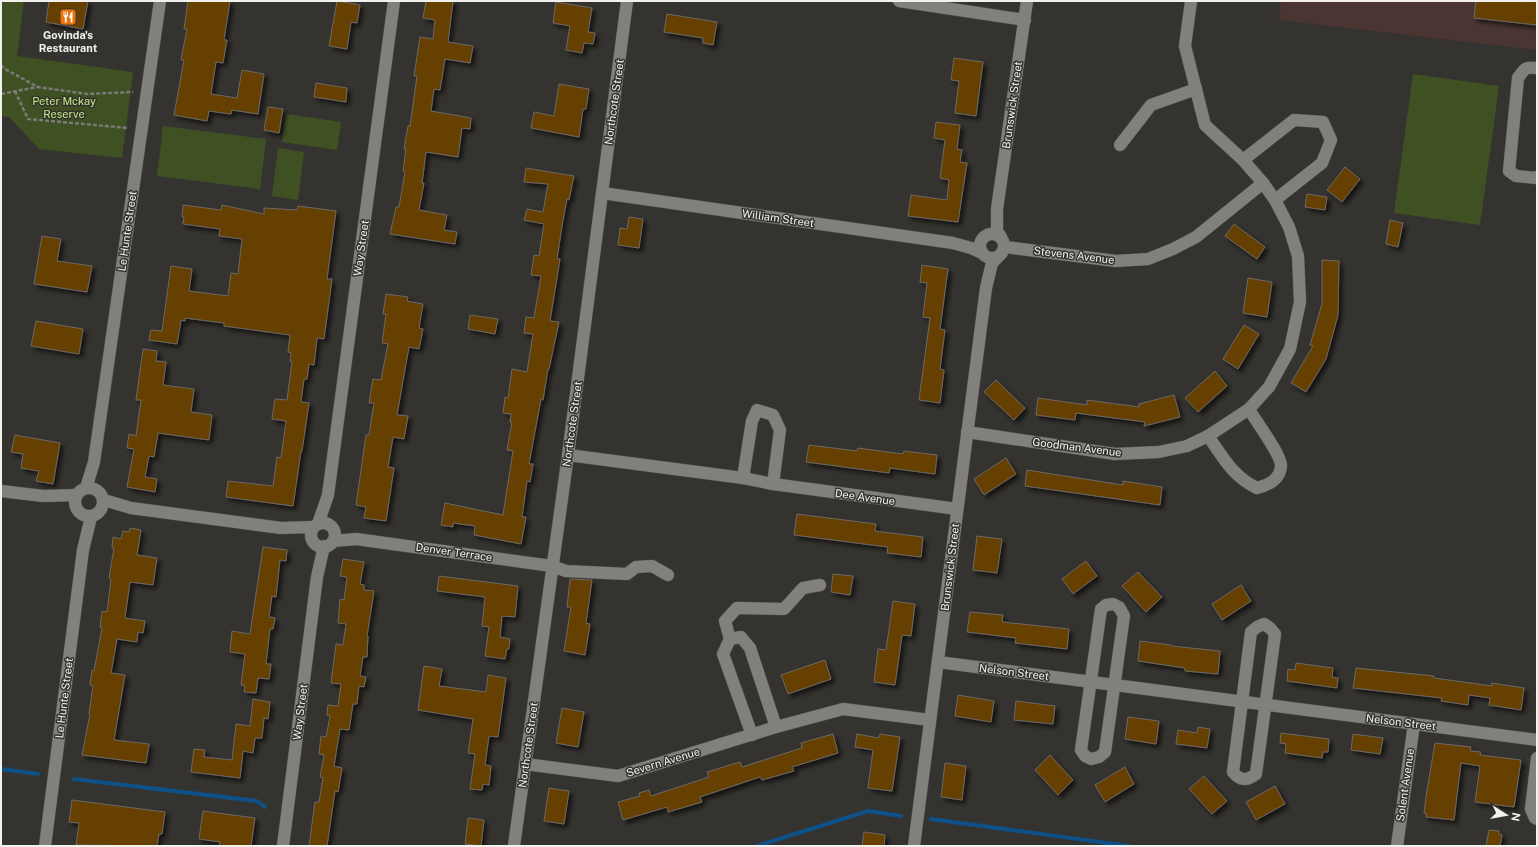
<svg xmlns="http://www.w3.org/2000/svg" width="1538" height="847" viewBox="0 0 1538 847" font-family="'Public Sans',sans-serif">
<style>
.education{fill:#4a3532}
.green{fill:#3f5123}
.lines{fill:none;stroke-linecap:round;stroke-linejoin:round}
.stream{stroke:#0d5188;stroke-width:4}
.building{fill:#663f00;stroke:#6c6965;filter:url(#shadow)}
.minor-casing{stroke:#54534f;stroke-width:13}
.path{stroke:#7c7a76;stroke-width:2.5;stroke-dasharray:4 2;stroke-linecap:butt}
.minor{stroke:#82807c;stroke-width:12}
.labels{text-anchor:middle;stroke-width:3;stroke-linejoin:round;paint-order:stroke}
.poi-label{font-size:11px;font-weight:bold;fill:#f2f1ee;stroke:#35332f}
.park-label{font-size:11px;fill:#c1eb83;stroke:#35332f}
.street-label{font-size:11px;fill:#f2f1ee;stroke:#35332f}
</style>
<defs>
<filter id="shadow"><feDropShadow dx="3.5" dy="3.5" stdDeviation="2" flood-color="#0009"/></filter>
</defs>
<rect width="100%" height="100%" fill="#35332f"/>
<path class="education" d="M1281,1H1537V50L1279,20Z"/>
<g class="green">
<path d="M1,1H24L17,56L133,72L122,158L39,149L9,117L1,116Z"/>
<path d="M1413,74L1499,86L1480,225L1394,213Z"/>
<path d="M286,114L341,122L337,150L282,142Z"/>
<path d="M163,126L266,139L260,189L157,176Z"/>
<path d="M278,148L304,152L298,200L272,196Z"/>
</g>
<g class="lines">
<g class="stream">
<path d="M1,769L38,774"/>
<path d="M74,779L257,801L265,807"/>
<path d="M931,819L1129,846"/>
<path d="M757,846L868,811L901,816"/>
</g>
</g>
<g class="building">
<path d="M49,1H88L83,29L46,22Z"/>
<path d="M188,1H230L224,40H227L223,63L216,62L211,94L237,98L242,70L264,74L258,114L232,110L231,114L209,111L207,121L174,115L184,60H181L187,29H184Z"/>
<path d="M337,1L360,5L357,23L351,22L347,49L329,46Z"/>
<path d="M426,1H453L448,42L473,46L470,63L445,59L440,90L434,89L431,111L471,118L470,129L462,128L458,157L426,152L422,183H424L419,210L447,215L444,230L457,232L455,244L390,234L396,207H399L405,172L403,171L406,149H404L408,126H410L417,76H414L420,37L433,39L435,20L423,18Z"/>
<path d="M1476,1H1512L1522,2L1523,1H1537V25L1474,18Z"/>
<path d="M556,2L592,8L588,32L595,33L593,44L584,43L582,53L566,50L570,26L553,23Z"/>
<path d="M667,14L717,22L713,45L703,43V38L664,32Z"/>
<path d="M954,58L983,62L976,116L955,113L959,81L951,80Z"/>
<path d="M316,83L347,88L346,102L314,97Z"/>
<path d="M559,84L589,89L586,109H583L579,137L531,128L534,112L554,116Z"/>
<path d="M268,107L283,109L279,133L264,130Z"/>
<path d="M936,122L960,125L957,149L962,150L960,162L967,163L958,222L908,216L911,195L947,200L949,180L940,178L945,140L934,138Z"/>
<path d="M1345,167L1360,179L1342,202L1327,190Z"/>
<path d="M526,168L574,176L569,200L567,199L562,226L557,259H560L550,321L559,322L549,369H548L543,400L541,399L529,464H533L530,482L527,481L522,517H526L521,544L474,535L475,526L453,523V527L441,525L445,503L503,515L513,451L507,450L512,422H510L511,414L503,413L505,397L508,398L512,369L527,372L533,334L524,333L526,317L534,318L541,276L531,275L534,255L539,256L544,224L524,220L527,209L543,212L548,184L524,182Z"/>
<path d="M1307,194L1327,197L1325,210L1305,207Z"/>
<path d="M183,205L221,210L222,205L264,214V208L297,210L298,206L336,211L327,279H332L324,339L317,338L314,365L309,364L307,379H304L301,402L309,403L302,451H301L293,506L226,497L228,481L273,486L277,457L281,458L286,421L272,419L275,399L287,400L292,362L290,361L291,353L288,352L290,335L224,326V323L185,318V321L181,320L177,344L149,340L151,330L162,331L171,266L192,269L189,291L228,296L231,273L238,274L242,239L219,236L220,229L183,224L184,217H182Z"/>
<path d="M629,217L643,219L639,248L618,245L620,228L627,229Z"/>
<path d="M1390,220L1403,223L1398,247L1386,244Z"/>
<path d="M1234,224L1265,247L1257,259L1225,236Z"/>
<path d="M42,236L61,239L57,261L92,266L87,292L34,284Z"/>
<path d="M1322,260L1339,261L1338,315L1326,359L1306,392L1291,383L1313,346L1310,345L1322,304Z"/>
<path d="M922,265L948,269L940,329L945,330L940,369L944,370L940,403L919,400L930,318L923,317L927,283L920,282Z"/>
<path d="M1248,278L1272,282L1267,317L1243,313Z"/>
<path d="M386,294L408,297L407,301L423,304L419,328L423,329L419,349L409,347L404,375L397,415L408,416L404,439L393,437L388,467L394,468L386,521L364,518L366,507L356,505L366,435H369L374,403H369L373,379L381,380L388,344L382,343L386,314H383Z"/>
<path d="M470,315L498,319L495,334L468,329Z"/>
<path d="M36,321L83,329L79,354L31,346Z"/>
<path d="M1244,325L1259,334L1238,369L1223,359Z"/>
<path d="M143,349L157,351L156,361L166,362L163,385L194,389L191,412L212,415L209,440L158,433L154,457L149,456L145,477L157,479L155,492L127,487L134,449L127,448L129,434L136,436L141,400H136Z"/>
<path d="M1215,371L1227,386L1198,412L1185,398Z"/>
<path d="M996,380L1025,408L1014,420L984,392Z"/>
<path d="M1174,395L1180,417L1144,426L1145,422L1076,413L1075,420L1036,415L1038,398L1087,405V400L1139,407V404Z"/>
<path d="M15,435L60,443L53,484L36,481L39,471L21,468L23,454L11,452Z"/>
<path d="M809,445L857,451L858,448L903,454L904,451L937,455L935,474L890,468L889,473L806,462Z"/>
<path d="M1006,458L1016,474L984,495L974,479Z"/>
<path d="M1027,470L1123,485V481L1162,487L1160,505L1025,486Z"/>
<path d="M797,514L876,524L875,531L923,537L921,557L887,553L888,547L794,535Z"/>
<path d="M130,528L141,530L137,555L157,558L153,585L130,582L125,618L145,621L143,633L138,632L137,642L117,639L111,673L125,675L114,740L149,744L146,763L82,755L90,714H89L93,686L90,685L92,670L94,671L102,628L100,627L102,611L107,612L111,579L109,578L114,548H112L113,537L121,539L123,531L129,532Z"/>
<path d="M977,536L1002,539L997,573L973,570Z"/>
<path d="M263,547L287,550L286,561L280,560L276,597L272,596L269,617L275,618L273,629H270L266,664H271L269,679L258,678L256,693L244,692L245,686L241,685L245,654L230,652L232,631L250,634Z"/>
<path d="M343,559L364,562L360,584L364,585V590L374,591L367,636H368L367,657H363L360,676L366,677L364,687L359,686L357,704H353L349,730L340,729L334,766L342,768L338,792L335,791L327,846H309L315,802H319L323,778L320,777L324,755L319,754L321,736L326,737L330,716L327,715L328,705L338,706L341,684L331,683L336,644L343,645L346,624L338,623L340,599L344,600L347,577L340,576Z"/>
<path d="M1086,561L1097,576L1073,594L1062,579Z"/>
<path d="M1138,572L1162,597L1146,612L1122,586Z"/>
<path d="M833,574L853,576L850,595L831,592Z"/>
<path d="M439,576L518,586L515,617L502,616L500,637L510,639L509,649H507L505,659L485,656L489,627L482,626L485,597L437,591Z"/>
<path d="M570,579L592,580L586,623L590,624L585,655L564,651L571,607H567Z"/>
<path d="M1241,585L1251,601L1222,620L1212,604Z"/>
<path d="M893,601L915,604L911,636L902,635L895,685L874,682L878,649L886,650Z"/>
<path d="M970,612L1003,615L1002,622L1069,629L1067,649L1015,643L1016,638L967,632Z"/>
<path d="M1140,641L1171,645V646L1220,651L1218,674L1185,671V668L1138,661Z"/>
<path d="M825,660L831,679L788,694L781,675Z"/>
<path d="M1296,663L1333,668L1332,677L1338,678L1337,688L1287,681L1288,669L1295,670Z"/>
<path d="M424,666L442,669L439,686L486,692L488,675L506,678L498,737L489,736L485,765L491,766L489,785L483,784L482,790L470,789L475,754L468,753L473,719L418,710Z"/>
<path d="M1356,668L1434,676V678L1492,686V683L1524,688L1521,710L1489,705L1490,698L1469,695L1468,705L1441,701L1442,698L1353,688Z"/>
<path d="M958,695L994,701L991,722L955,716Z"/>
<path d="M253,699L270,702L268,719L264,718L262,738H255L253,753L243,751L240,778L191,772L194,749L205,750L204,757L232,760L236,724L250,726Z"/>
<path d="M1016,701L1055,706L1053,724L1014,720Z"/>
<path d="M562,708L584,712L578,747L556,743Z"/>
<path d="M1128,717L1159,721L1156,744L1125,739Z"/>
<path d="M1198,727L1210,729L1207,748L1176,744L1178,730L1197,733Z"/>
<path d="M1281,733L1329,739L1328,752H1323L1322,758L1285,753L1286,744L1280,743Z"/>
<path d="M833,734L838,753L792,767L794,771L762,780L760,777L700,797L702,802L668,812L667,807L623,820L618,802L640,796L639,793L649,790L651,796L709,777L707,772L740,762L742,767L802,748L801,743Z"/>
<path d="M857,734L879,738L880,734L900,737L892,791L868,788L873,750L855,747Z"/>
<path d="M1353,734L1383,738L1380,754L1351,750Z"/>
<path d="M1435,743L1471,747L1470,751L1481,752L1480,755L1521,760L1514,807L1475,802L1480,766L1461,763L1454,820L1426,817V813H1424L1426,796Z"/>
<path d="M1050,755L1073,780L1058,795L1035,770Z"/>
<path d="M945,763L966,766L962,800L941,797Z"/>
<path d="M1125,767L1134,784L1105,802L1095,785Z"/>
<path d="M1204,776L1227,801L1212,814L1189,789Z"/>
<path d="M1275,786L1285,804L1256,820L1246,802Z"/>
<path d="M549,788L569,791L564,824L544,821Z"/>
<path d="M72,800L165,812L162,834H159L157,846L76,845L79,823L69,822Z"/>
<path d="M203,811L255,818L251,846H219L220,842L199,839Z"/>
<path d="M468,818L484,820L481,846L465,844Z"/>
<path d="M1489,830L1499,831V834L1502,835L1500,846H1486Z"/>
<path d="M864,832L885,835L884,846H862Z"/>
</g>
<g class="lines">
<g class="minor-casing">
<g id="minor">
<path d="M899,1L1025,20"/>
<path d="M1537,68C1525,67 1525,68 1518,78L1509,171L1516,176L1536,178L1537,177"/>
<path d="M1120,145L1151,105L1196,89"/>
<path d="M1243,160L1294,120L1323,122L1331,140L1322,163L1275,200"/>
<path d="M602,193L953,243L971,248L982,253"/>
<circle cx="992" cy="246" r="12"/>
<path d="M1001,237L997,231V209L1027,1"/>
<path d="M1005,247L1116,261L1148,259L1173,249L1196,237L1263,183"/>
<path d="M967,432L1115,454L1159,452L1187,446L1208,436L1249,409L1269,387L1290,349L1300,302L1298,256L1289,227L1275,200L1263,183L1243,160L1205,125L1185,46L1191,1"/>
<path d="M1208,436C1223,457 1233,477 1257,488C1268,485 1280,480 1281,466C1282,456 1255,420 1249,409"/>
<path d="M568,455L743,478L773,484L957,509"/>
<path d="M743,478L752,421L757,410L773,415L780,430L773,484"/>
<circle cx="89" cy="502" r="14"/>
<path d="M86,488L94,462L160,1"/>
<path d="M1,491L43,496L77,495"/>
<path d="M104,500L131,508L281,528L313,527"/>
<circle cx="323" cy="535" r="12"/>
<path d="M318,524L328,495L394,1"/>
<path d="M333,541L356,539L552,566L566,571L627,574L636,567L652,566L668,575"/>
<path d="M1113,604L1119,607L1124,616L1105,752L1099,757L1091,759L1085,756L1081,750L1101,609L1106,605Z"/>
<path d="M1264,624L1270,628L1275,634L1256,774C1247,781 1240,781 1233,772L1251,632L1257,627Z"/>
<path d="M730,639L725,621L737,608L784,609L803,588L820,585"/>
<path d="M938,662L1537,740"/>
<path d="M752,735L723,654L730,639L741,637L750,648L776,727"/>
<path d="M1537,758L1531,809L1535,818L1537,819"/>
<path d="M525,764L618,776L776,727L843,709L930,720"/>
<path d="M45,846L83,550L91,517"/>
<path d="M283,846L317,577L324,546"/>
<path d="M514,846L568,455L627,1"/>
<path d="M914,846L986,288L992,263L999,256"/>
<path d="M1397,846L1414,724"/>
</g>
</g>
<g class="path">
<path d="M1,65L5,69L38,87L87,94L133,92"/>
<path d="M15,91L28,119L128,128"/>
<path d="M1,94L37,87"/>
</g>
<use href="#minor" class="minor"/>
</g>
<defs>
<g id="restaurant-square" transform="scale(0.9)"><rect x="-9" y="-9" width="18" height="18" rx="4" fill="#e8710a" stroke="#35332f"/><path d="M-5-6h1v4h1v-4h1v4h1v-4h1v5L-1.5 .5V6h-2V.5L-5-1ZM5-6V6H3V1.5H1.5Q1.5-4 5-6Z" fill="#fff"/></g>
</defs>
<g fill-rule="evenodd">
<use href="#restaurant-square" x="68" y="17"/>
</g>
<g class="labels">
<g class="poi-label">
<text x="68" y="39">Govinda's<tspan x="68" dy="13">Restaurant</tspan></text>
</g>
<g class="park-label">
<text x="64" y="105">Peter Mckay<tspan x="64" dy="13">Reserve</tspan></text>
</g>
<g class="street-label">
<text transform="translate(614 102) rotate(-82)" y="4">Northcote Street</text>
<text transform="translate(1012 105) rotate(-82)" y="4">Brunswick Street</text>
<text transform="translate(778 218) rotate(8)" y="4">William Street</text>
<text transform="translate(127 231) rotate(-82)" y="4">Le Hunte Street</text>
<text transform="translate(361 248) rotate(-82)" y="4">Way Street</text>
<text transform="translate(1074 255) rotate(7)" y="4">Stevens Avenue</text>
<text transform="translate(572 424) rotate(-82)" y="4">Northcote Street</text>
<text transform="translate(1077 447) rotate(7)" y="4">Goodman Avenue</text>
<text transform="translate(865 497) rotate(8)" y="4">Dee Avenue</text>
<text transform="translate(454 552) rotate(8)" y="4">Denver Terrace</text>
<text transform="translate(950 567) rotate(-83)" y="4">Brunswick Street</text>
<text transform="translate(1014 672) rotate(7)" y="4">Nelson Street</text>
<text transform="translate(64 698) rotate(-83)" y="4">Le Hunte Street</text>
<text transform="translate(300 712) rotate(-83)" y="4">Way Street</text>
<text transform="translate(1401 722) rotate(7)" y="4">Nelson Street</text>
<text transform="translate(528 745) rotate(-82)" y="4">Northcote Street</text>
<text transform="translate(663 762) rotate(-17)" y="4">Severn Avenue</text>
<text transform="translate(1405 785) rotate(-82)" y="4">Solent Avenue</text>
</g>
</g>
<rect width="1538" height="847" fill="none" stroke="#f2f1ee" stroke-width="4"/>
<g transform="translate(1506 815) rotate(101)" stroke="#35332f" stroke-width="3" paint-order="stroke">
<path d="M0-3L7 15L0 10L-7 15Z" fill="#f2f1ee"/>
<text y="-6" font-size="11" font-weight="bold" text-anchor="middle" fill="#f2f1ee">N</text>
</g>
</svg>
